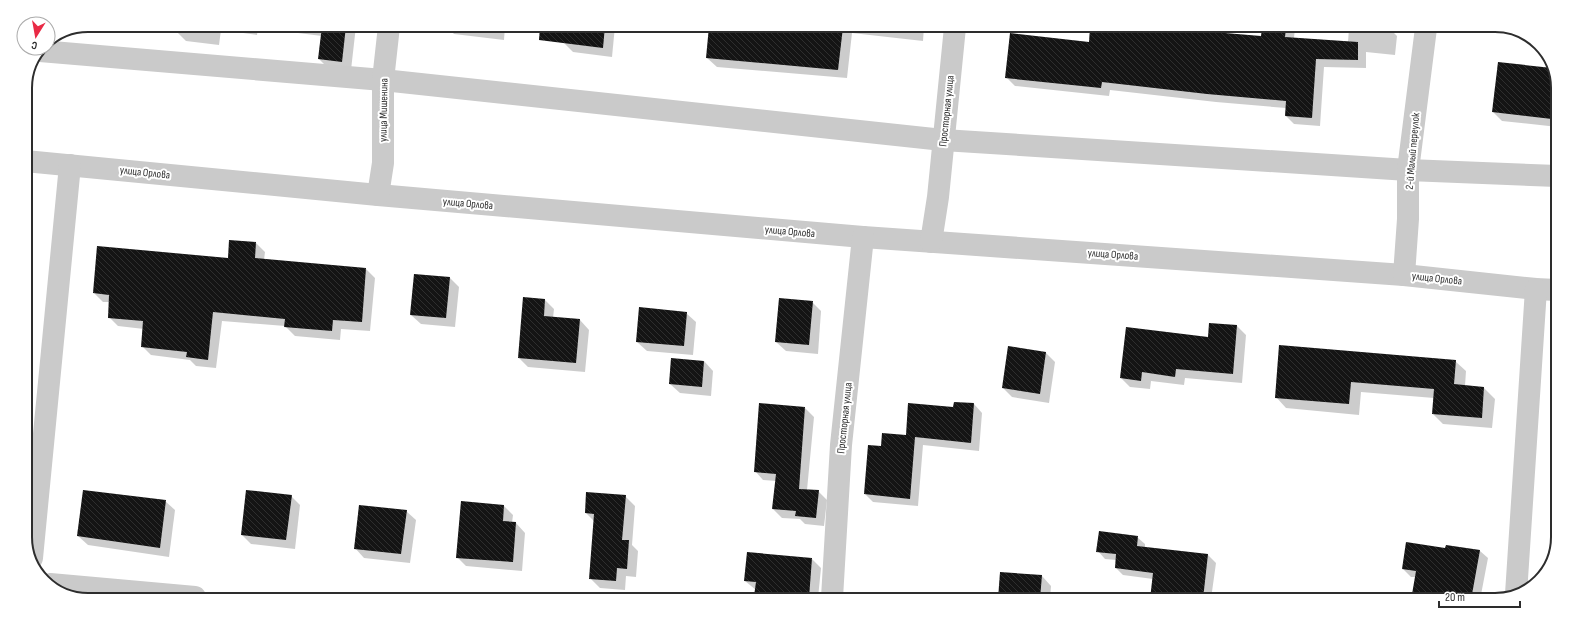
<svg xmlns="http://www.w3.org/2000/svg" width="1583" height="625" viewBox="0 0 1583 625" font-family="'Sofia Sans Condensed',sans-serif">
<style>
.shadow{fill:#0003}
.building{fill:url(#building-back-hatch)}
.lines{fill:none;stroke-linecap:round;stroke-linejoin:round}
.minor{stroke:#cacaca;stroke-width:22}
.labels{text-anchor:middle;stroke-width:4;stroke-linejoin:round;paint-order:stroke}
.street-label{font-size:11px;fill:#2d2d2d;stroke:#fff}
.rim{fill:none;stroke:#2d2d2d;stroke-width:2}
</style>
<defs>
<pattern id="building-back-hatch" width="6" height="6" patternUnits="userSpaceOnUse"><rect width="6" height="6" fill="#141414"/><path d="M-1 5l2 2M0 0l6 6M5-1l2 2" fill="none" stroke="#2e2e2e"/></pattern>
</defs>
<rect width="100%" height="100%" fill="#fff"/>
<g class="shadow">
<path d="M178,25L356,26L351,70L328,68L319,59L322,36L258,28L257,35L221,30L219,45L186,41L177,32Z"/>
<path d="M446,26H505L504,40L454,34Z"/>
<path d="M566,26H615L612,57L573,52L564,43Z"/>
<path d="M710,26L924,27L923,41L852,33L847,78L717,67L707,58Z"/>
<path d="M1135,28H1187L1186,31L1262,37L1263,28H1295L1294,38L1348,42L1349,28H1389L1397,36L1395,55L1366,52V68L1324,67L1320,126L1294,124L1286,116V108L1216,102L1110,90L1109,96L1015,86L1006,77L1131,62Z"/>
<path d="M1552,69L1558,84V127L1502,121L1493,112Z"/>
<path d="M256,243L265,252L264,260L366,269L375,278L370,331L341,329L340,340L295,336L285,326L222,321L216,368L196,366L190,360L151,355L142,346L144,329L118,326L109,317L110,302H103L94,293L228,260Z"/>
<path d="M450,278L459,287L455,327L421,324L411,315Z"/>
<path d="M545,300L554,309L553,318L580,320L589,330L585,372L528,367L519,358Z"/>
<path d="M812,302L821,311L818,354L786,351L776,342Z"/>
<path d="M686,313L696,322L693,355L647,351L637,342Z"/>
<path d="M1210,324L1237,326L1246,335L1242,383L1185,378L1184,385L1151,381L1150,389L1130,387L1121,378L1209,338Z"/>
<path d="M1009,348L1046,353L1055,362L1049,403L1012,397L1003,388Z"/>
<path d="M704,361L713,371L711,396L680,393L670,384Z"/>
<path d="M1455,361L1466,371L1465,386L1484,388L1495,399L1492,428L1443,424L1433,414L1434,398L1361,392L1359,415L1286,408L1276,397Z"/>
<path d="M760,404L805,408L814,417L807,490L818,491L827,500L824,526L805,524L800,519L782,518L773,509L776,481L763,480L755,471Z"/>
<path d="M974,404L982,413L979,451L923,445L918,506L873,502L865,494L882,447L907,436L954,408Z"/>
<path d="M25,439L27,441L25,454Z"/>
<path d="M291,496L300,505L295,549L251,544L242,535Z"/>
<path d="M625,496L635,506L632,545L638,551L636,577L626,576L625,590L600,588L590,578L595,522L586,513Z"/>
<path d="M165,501L175,510L169,557L88,545L78,536Z"/>
<path d="M504,506L513,515L512,523H516L525,533L522,571L466,566L457,557Z"/>
<path d="M406,511L416,520L410,563L364,558L355,548Z"/>
<path d="M1137,537L1145,544V548L1208,555L1216,563L1211,599H1151L1153,579L1123,575L1116,568L1117,560L1105,559L1098,551Z"/>
<path d="M1446,549L1480,551L1488,558L1480,600H1412L1416,577H1411L1403,569Z"/>
<path d="M812,559L821,568L818,598H758L755,595L756,590L745,581Z"/>
<path d="M1042,576L1051,586L1050,599H999Z"/>
</g>
<g class="building">
<path d="M322,26H346L342,62L318,59Z"/>
<path d="M540,26H605L603,48L539,40Z"/>
<path d="M709,26L843,27L838,70L706,58Z"/>
<path d="M1090,27L1177,28V29L1261,36L1262,28H1286L1285,37L1358,42V60L1316,59L1312,118L1285,116L1286,101L1207,94L1102,82L1101,88L1005,78L1010,33L1089,42Z"/>
<path d="M1498,62L1552,68L1556,80L1552,119L1492,112Z"/>
<path d="M229,240L256,242L255,258L366,268L362,322L333,320L332,331L284,327L285,319L213,312L208,360L186,357L187,352L141,347L143,321L108,318L109,295L93,293L97,246L228,258Z"/>
<path d="M414,274L450,277L446,318L410,315Z"/>
<path d="M523,297L545,299L544,316L580,319L576,363L518,358Z"/>
<path d="M779,298L813,301L809,345L775,342Z"/>
<path d="M639,307L687,312L684,346L636,342Z"/>
<path d="M1209,323L1237,325L1233,374L1176,369L1175,377L1142,372L1141,381L1120,378L1126,327L1208,337Z"/>
<path d="M1279,345L1456,360L1454,384L1484,387L1482,418L1432,414L1434,389L1351,382L1349,404L1275,398Z"/>
<path d="M1008,346L1046,352L1040,394L1002,388Z"/>
<path d="M671,358L704,361L702,387L669,384Z"/>
<path d="M954,402L974,403L971,443L915,437L910,499L864,494L868,445L881,446L882,433L906,435L908,403L953,407Z"/>
<path d="M759,403L805,407L799,489L819,490L816,518L795,516L796,511L772,509L776,474L754,472Z"/>
<path d="M83,490L166,500L160,548L77,536Z"/>
<path d="M246,490L292,495L286,540L241,535Z"/>
<path d="M586,492L626,495L622,540H629L627,569L617,568L616,581L589,579L594,514L585,513Z"/>
<path d="M461,501L504,505L503,521L516,522L513,562L456,558Z"/>
<path d="M359,505L407,510L401,554L354,549Z"/>
<path d="M1099,531L1138,536L1137,546L1208,554L1203,599H1150L1153,573L1115,568L1116,554L1096,552Z"/>
<path d="M1406,542L1445,548L1446,545L1480,550L1471,600H1411L1416,571L1402,569Z"/>
<path d="M747,552L812,558L809,598L754,596L756,582L744,581Z"/>
<path d="M1000,572L1042,575L1040,599H998Z"/>
</g>
<g class="lines">
<g class="minor">
<path d="M40,51L383,80L943,140L1408,170L1557,176"/>
<path d="M25,161L378,195L863,237L1404,275L1536,289L1556,290"/>
<path d="M378,195L383,163V80L389,26"/>
<path d="M931,242L938,197L955,27"/>
<path d="M1404,275L1408,219V170L1426,28"/>
<path d="M32,558L70,165"/>
<path d="M50,584L195,597"/>
<path d="M1516,594L1536,289"/>
<path d="M832,598L841,445L863,237"/>
</g>
</g>
<g class="labels">
<g class="street-label">
<text transform="translate(383 110) rotate(-89)" y="4">улица Мишенина</text>
<text transform="translate(946 111) rotate(-84)" y="4">Просторная улица</text>
<text transform="translate(1412 151) rotate(-85)" y="4">2-й Малый переулок</text>
<text transform="translate(145 172) rotate(6)" y="4">улица Орлова</text>
<text transform="translate(468 203) rotate(5)" y="4">улица Орлова</text>
<text transform="translate(790 231) rotate(5)" y="4">улица Орлова</text>
<text transform="translate(1113 254) rotate(4)" y="4">улица Орлова</text>
<text transform="translate(1437 278) rotate(6)" y="4">улица Орлова</text>
<text transform="translate(844 418) rotate(-84)" y="4">Просторная улица</text>
</g>
</g>
<path d="M0 0H1583V625H0ZM88 32H1495A56 56 0 0 1 1551 88V537A56 56 0 0 1 1495 593H88A56 56 0 0 1 32 537V88A56 56 0 0 1 88 32Z" fill="#fff" fill-rule="evenodd"/>
<path class="rim" d="M88 32H1495A56 56 0 0 1 1551 88V537A56 56 0 0 1 1495 593H88A56 56 0 0 1 32 537V88A56 56 0 0 1 88 32Z"/>
<g transform="translate(36 36) rotate(191)"><circle r="19" fill="#ffffff" stroke="#ababab"/>
<path d="M0-3L7 15L0 10L-7 15Z" fill="#e92a45"/>
<text y="-6" font-size="11" font-weight="bold" text-anchor="middle" fill="#2d2d2d">С</text>
</g>
<path d="M1439 601v6h81v-6" fill="none" stroke="#2d2d2d" stroke-width="2"/>
<text x="1445" y="601" font-size="12" fill="#2d2d2d" stroke="#ffffff" stroke-width="3" paint-order="stroke">20 m</text>
</svg>
